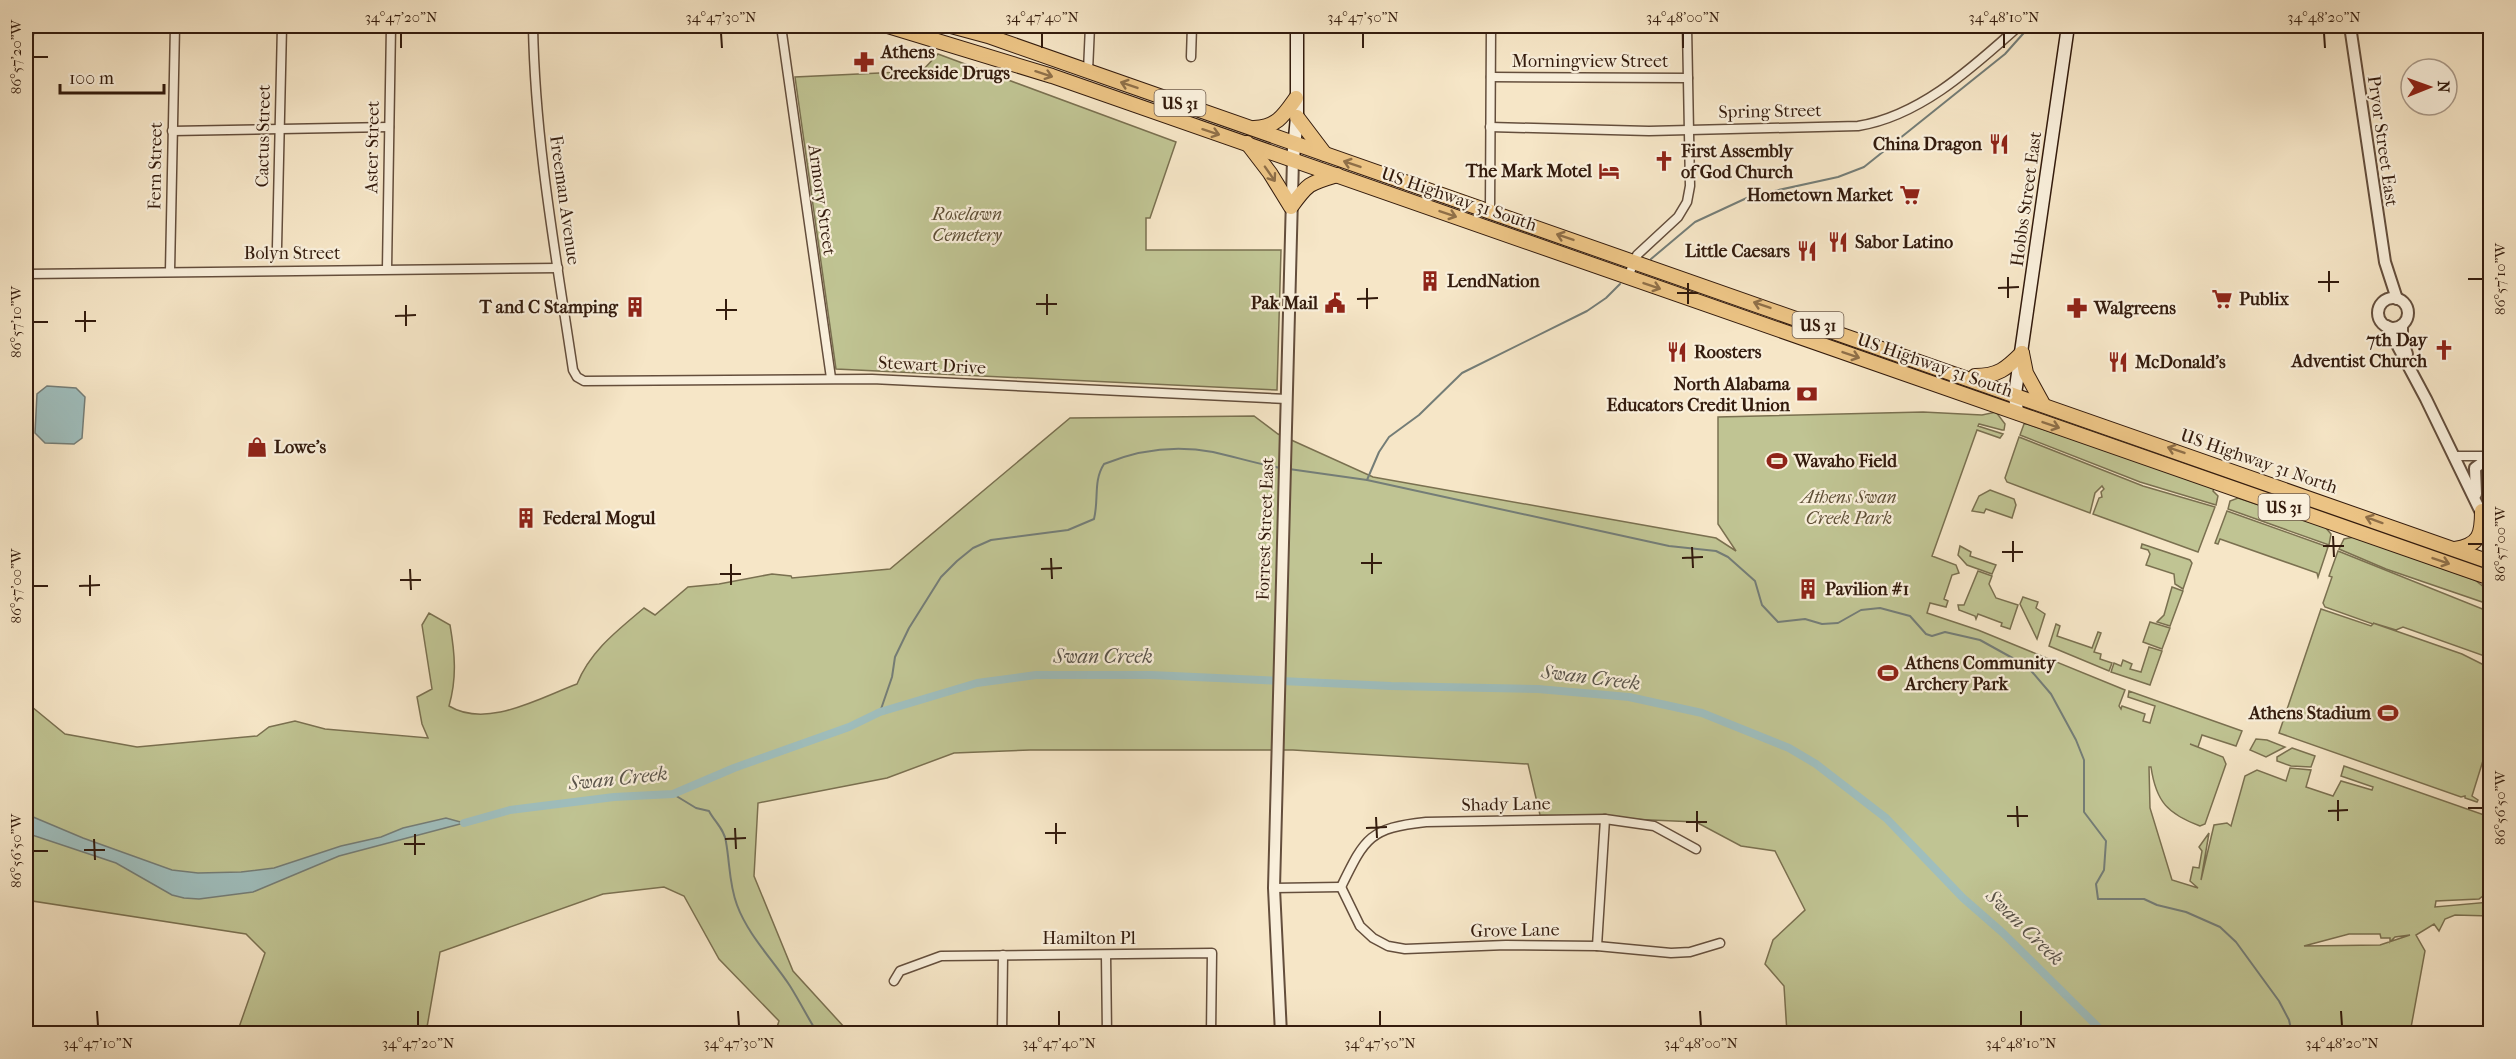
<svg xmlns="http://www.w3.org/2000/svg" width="2516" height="1059" viewBox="0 0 2516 1059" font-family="'IM FELL French Canon',serif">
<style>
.green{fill:#c0c493;stroke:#7a7050;stroke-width:1.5;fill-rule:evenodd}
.water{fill:#9fbebd;stroke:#747d77;stroke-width:1.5}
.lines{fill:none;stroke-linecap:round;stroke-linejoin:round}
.stream{stroke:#747d77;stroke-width:2}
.canal{stroke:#9fbebd;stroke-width:8}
.minor-casing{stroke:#644e3c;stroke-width:11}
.tertiary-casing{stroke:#644e3c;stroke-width:14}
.secondary-casing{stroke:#331b0d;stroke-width:15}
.primary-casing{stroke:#331b0d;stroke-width:16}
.trunk-casing{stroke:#331b0d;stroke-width:16}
.minor{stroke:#f9efdb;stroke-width:8}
.tertiary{stroke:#f9efdb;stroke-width:10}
.secondary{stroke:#f9efdb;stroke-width:12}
.primary{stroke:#ebc384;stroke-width:14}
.trunk{stroke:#ebc384;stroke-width:14}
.oneway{stroke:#8f6f48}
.ticks{fill:none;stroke:#331b0d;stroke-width:2}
.labels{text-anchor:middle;stroke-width:4.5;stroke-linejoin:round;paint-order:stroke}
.shield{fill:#f9efdb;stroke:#6e5b4b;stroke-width:1.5}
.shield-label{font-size:16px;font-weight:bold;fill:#331b0d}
.poi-label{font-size:18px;font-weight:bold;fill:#331b0d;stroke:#f9efdb;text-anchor:start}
.street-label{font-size:18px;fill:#331b0d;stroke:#f9efdb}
.park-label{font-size:18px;font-style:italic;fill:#5d4e35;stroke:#f9efdb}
.water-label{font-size:20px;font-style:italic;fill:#59544b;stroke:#f9efdb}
.neatline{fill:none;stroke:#331b0d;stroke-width:2}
.ticks-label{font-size:15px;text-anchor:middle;fill:#331b0d}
</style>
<rect width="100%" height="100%" fill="#f6e6c7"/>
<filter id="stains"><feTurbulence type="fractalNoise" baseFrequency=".00333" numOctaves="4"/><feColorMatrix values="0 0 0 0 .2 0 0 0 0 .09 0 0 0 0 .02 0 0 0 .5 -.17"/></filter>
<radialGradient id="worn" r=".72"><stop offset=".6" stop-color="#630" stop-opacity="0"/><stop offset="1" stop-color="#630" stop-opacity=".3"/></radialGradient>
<g class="green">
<path d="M938,54L1176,142L1150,218H1146V250H1281L1277,390L836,369L795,77L922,71Z"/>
<path d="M1923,412L1982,415L1996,412L2005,424L2004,430H2002L1979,424L1978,426L2003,434L2000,438L1977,430L1932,556L1956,565L1959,573L1952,575L1944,599L1948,601L1946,607L1930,603L1927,613L1978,630L2125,690L2119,706L2121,709L2122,706L2145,714L2143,721L2150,723L2155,706L2128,697L2129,691L2242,731L2236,746L2202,735L2198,747L2190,744L2223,757L2226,764L2205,824L2200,826C2168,814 2156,802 2151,767H2149L2150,808L2172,880L2198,888L2190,881L2193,867L2199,868L2202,851L2199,847L2209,833L2201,880L2214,825L2227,823L2231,826L2245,776L2257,770L2286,781L2290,768L2311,770L2306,787L2333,796L2341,781L2372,790L2373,787L2341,776L2344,766L2490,817V863L2484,895L2479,899L2436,901L2435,907L2490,902V916L2455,915L2445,919L2439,931L2434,924L2416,935L2425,951L2410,1033H1787L1784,986L1765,964L1773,940L1805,910L1775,851L1741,846L1696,822L1540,815L1528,764L1293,750H1030L954,753L887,778L758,803L754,876L793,971L845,1028L863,1033H775L779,1021L719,959L684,896L664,887L603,894L440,952L426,1033H237L265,953L246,934L26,900V702L65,734L137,747L257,736L269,727L295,721L325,729L428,738L422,724L417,697L432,689L422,625L429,613L450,625C455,654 457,678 449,706C487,729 539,698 577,684C590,651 618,630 644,608L655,615L688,587L719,584L772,574L791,576L792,578L890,569L1070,418L1254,416L1278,434L1373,477L1716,538L1736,551L1718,524V417ZM2349,934H2380L2381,938H2390V942L2395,937L2410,935L2380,945L2304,946Z"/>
<path d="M2024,424H2027L2215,486L2213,491L2218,496L2216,505L2140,482L2020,435Z"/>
<path d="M2019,437L2143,486L2215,507L2198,552L2093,514L2099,498L2102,497L2101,492L2104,489L2102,486L2095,493L2090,513L2007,482L2005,478Z"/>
<path d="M1990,490L2014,499L2016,505L2012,518L1986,509L1984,513L1972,511L1979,496Z"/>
<path d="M2238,498L2325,527L2331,534L2329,545L2228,509L2230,501Z"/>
<path d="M2227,511L2328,547L2318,577L2317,573L2220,539L2218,544L2215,543Z"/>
<path d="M2354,537L2475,580L2490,592V608L2485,603L2386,569L2339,549L2344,539Z"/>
<path d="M2142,544L2190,560L2192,563L2183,589L2175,584L2174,574L2146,565L2150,554L2148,550L2141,548Z"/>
<path d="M1960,546L1971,552L1970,556L1996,565L1992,574L1967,565L1958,555Z"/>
<path d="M2338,551L2490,612V658L2403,627L2396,630L2373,623L2462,654L2490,668V738L2472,796L2478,800L2477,802L2465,798V796L2461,797L2279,733L2321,609L2371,626L2373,624L2325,607L2323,603L2332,577L2329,576Z"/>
<path d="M1978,571L1992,576L1989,584L1996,598L2018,605L2010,629L2001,626L2002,623L1978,614L1976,619L1975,616L1959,610L1958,605H1964Z"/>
<path d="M2172,587L2183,591L2170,626L2157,622L2164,615Z"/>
<path d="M2023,597L2038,602L2036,608L2045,614L2037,639L2020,604Z"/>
<path d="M2150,622L2170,628L2162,649L2143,642Z"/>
<path d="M2056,624L2060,626L2057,636L2092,648L2098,632L2101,633L2094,652L2101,654L2100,659L2112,663L2109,671L2049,646Z"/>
<path d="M2149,647L2162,651L2150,685L2111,672L2114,663L2121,666L2123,660L2132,664L2130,669L2141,672Z"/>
<path d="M2256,739L2267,740L2285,747L2266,757L2250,750Z"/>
<path d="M2292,748L2315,756L2311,767L2291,766L2277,761V757Z"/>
</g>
<g class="water">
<path d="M47,386L76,388L85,397L82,438L74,444L45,443L35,433L37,394Z"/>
<path d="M26,814L83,838L172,870L198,873L241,872L274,868L341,846L381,837L403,828L446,818L464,823L339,856L253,892L199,899L184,898L172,895L116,863L26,833Z"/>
</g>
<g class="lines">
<g class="stream">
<path d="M1651,259L1695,222L1751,196L1838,177L1864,167L2005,54L2030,26"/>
<path d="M1289,469L1367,480L1669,546L1716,551L1728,557L1755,581L1762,605L1778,622L1805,619L1822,624L1838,623L1861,610L1880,608L1910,616L1926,634L1932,636L1945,632L1980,640L2027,666L2051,694L2076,740L2084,760V812L2106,841L2104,870L2096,884L2098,899H2144L2157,905L2186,912L2220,927L2236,942L2279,1001L2289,1020L2292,1034"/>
<path d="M1367,480L1379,452L1389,437L1419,415L1462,373L1587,311L1606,298L1620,284"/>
<path d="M880,712L892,677L895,657L909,628L941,577L957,561L973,548L991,540L1068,530L1094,519C1099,499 1093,481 1104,464C1138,450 1176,445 1213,452C1236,457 1257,464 1281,468"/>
<path d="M673,794L696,808L709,811C714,821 725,830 726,842C730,864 729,884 737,905C748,935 773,960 790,986C800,1002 808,1018 818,1034"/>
</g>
<path class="canal" d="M464,823L510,810L614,797L673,794L734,768L849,727L880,712L977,683L1036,675H1151L1391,686L1538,689L1629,697L1702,713L1789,748L1816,764L1886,818L1963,898L2003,933L2105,1034"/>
<g class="minor-casing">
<g id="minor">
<path d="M533,26C535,141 556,256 573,370L577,377L584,381L872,379L1287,399"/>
<path d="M781,26L831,378"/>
<path d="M1191,57L1192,26"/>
<path d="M1088,71L1090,26"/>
<path d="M1491,77L1688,78"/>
<path d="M1490,127L1649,131L1858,126C1921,116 1974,66 2019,26"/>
<path d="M172,131L389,127"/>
<path d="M1490,211L1491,26"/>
<path d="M277,247L282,26"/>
<path d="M387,269L391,26"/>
<path d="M170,271L175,26"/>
<path d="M26,274L558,268"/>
<path d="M1628,277L1637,255L1678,217L1687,202L1690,186L1687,26"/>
<path d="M2453,456H2490"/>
<path d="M1341,887L1360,926L1373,938L1388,946L1405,949L1506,945L1597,946L1671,953L1690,952L1720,943"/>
<path d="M1341,887C1365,838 1369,828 1426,822L1605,819L1654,826L1696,849"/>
<path d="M1274,888L1341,887"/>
<path d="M1597,946L1605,819"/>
<path d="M1106,955L1107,1034"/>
<path d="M894,981L900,971L941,956L1212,953L1211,1034"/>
<path d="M1002,1034L1003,955"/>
</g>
</g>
<g class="tertiary-casing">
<g id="tertiary">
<path d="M2350,26L2385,262L2397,299"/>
<circle cx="2393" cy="313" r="15"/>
<path d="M2402,325V340L2407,354"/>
<path d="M2387,326L2426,399L2490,531"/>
<path d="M2476,494L2475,468L2490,457"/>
<path d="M1281,1034L1274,888L1293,159"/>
</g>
</g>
<g class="secondary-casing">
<g id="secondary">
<path d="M1293,159L1297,117V26"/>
<path d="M2017,413L2015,394L2068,26"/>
</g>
</g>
<g class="primary-casing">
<g id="primary">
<path d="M888,26L1052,76L2490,578"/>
<path d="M951,26L988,36L2490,562"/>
<path d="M1297,117L1325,154"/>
<path d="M1254,128C1277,127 1284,115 1296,98"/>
<path d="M1247,143L1270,173L1291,207C1308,183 1310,183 1337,175"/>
<path d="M2022,353L2026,373L2043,404"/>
<path d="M1975,376C1998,376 2006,369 2022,353"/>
<path d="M2455,549C2480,545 2482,534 2482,511"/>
</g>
</g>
<g class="trunk-casing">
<path id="trunk" d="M26,36L27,26"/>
</g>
<use href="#minor" class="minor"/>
<use href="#tertiary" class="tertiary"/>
<use href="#secondary" class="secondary"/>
<use href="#primary" class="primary"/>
<use href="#trunk" class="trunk"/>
</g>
<defs><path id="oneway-shaft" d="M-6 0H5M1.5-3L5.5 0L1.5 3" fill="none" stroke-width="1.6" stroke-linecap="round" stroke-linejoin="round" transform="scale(1.5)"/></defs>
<g class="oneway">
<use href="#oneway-shaft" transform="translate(1044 74) rotate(18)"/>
<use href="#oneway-shaft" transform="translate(1129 85) rotate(-161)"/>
<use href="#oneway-shaft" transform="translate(1211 132) rotate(18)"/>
<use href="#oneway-shaft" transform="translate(1352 164) rotate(-161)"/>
<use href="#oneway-shaft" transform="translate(1270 174) rotate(55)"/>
<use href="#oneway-shaft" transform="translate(1448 214) rotate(19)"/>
<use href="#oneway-shaft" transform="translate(1565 237) rotate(-161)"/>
<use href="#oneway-shaft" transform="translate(1652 286) rotate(19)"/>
<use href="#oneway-shaft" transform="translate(1762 305) rotate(-161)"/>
<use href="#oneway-shaft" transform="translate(1851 355) rotate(19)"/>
<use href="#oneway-shaft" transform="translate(2051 425) rotate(19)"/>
<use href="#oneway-shaft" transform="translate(2176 450) rotate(-161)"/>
<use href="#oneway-shaft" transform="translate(2374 520) rotate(-160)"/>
<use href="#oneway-shaft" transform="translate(2441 561) rotate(19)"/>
</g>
<path class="ticks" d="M401,33V48M721,33L722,48M1042,33V48M1363,33V48M1683,33V48M2004,33V48M2324,33L2325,48M33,57H48M2329,271V292M2008,277V298M2468,279H2483M2318,282H2339M1688,283V304M1367,288V309M1998,288L2019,287M1677,293H1698M1047,294V315M726,299V320M1357,299L1378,298M1036,304H1057M406,305V326M716,310H737M85,311V332M395,316L416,315M75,321H96M33,322H48M2333,536L2334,557M2013,541V562M2468,544H2483M2323,546H2344M1692,547L1693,568M2002,552H2023M1372,553V574M1051,558L1052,579M1682,558L1703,557M1361,563H1382M731,564V585M410,569L411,590M1041,569L1062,568M720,574H741M90,575V596M400,580H421M33,586H48M79,586L100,585M2338,800V821M2017,806L2018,827M2468,808H2483M1697,811V832M2328,811L2348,810M2007,816H2028M1376,817L1377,838M1686,822H1707M1056,823V844M735,828L736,849M1366,828L1387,827M1045,833H1066M415,834V855M94,839L95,860M725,839L746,838M404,844H425M84,850H105M33,851H48M97,1011L98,1026M418,1011V1026M738,1011L739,1026M1059,1011V1026M1380,1011V1026M1700,1011L1701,1026M2021,1011V1026M2341,1011L2342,1026"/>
<defs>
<g id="pharmacy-bare" transform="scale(1.62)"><path d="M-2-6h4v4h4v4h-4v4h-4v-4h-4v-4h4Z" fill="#8f2418" stroke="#f9efdb" stroke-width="2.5" paint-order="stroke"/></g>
<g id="restaurant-bare" transform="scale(1.62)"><path d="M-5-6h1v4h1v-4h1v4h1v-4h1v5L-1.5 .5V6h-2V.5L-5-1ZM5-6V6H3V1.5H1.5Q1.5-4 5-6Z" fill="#8f2418" stroke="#f9efdb" stroke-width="2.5" paint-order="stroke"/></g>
<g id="church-bare" transform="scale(1.62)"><path d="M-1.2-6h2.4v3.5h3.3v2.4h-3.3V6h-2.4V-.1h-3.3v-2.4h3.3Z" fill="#8f2418" stroke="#f9efdb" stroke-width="2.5" paint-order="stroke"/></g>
<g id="hotel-bare" transform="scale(1.62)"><path d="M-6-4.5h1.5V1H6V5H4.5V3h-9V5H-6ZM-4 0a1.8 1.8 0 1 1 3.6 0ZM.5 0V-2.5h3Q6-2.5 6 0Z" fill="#8f2418" stroke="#f9efdb" stroke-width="2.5" paint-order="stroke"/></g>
<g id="supermarket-bare" transform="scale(1.62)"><path d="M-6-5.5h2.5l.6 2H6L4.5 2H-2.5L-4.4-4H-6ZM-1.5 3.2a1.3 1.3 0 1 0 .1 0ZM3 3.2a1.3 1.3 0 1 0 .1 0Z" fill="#8f2418" stroke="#f9efdb" stroke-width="2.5" paint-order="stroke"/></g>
<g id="building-bare" transform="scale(1.62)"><path d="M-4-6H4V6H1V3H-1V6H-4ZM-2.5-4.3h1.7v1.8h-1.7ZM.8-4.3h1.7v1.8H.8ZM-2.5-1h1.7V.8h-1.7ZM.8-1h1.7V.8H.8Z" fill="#8f2418" stroke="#f9efdb" stroke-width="2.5" paint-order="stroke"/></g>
<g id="civic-bare" transform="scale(1.62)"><path d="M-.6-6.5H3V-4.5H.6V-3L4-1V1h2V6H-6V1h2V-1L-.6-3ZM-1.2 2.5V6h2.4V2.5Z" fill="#8f2418" stroke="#f9efdb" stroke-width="2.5" paint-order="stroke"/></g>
<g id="bank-bare" transform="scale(1.62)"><path d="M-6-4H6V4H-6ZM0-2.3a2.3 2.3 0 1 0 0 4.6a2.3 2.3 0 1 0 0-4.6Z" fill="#8f2418" stroke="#f9efdb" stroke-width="2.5" paint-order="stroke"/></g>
<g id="shop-bare" transform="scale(1.62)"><path d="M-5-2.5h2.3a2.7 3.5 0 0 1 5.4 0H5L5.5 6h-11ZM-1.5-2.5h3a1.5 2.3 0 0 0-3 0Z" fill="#8f2418" stroke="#f9efdb" stroke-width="2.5" paint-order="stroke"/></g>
<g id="stadium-bare" transform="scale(1.62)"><path d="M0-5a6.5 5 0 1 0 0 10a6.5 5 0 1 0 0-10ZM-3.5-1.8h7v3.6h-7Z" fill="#8f2418" stroke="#f9efdb" stroke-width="2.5" paint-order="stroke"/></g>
</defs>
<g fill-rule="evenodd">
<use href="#pharmacy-bare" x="864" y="62"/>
<use href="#restaurant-bare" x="1999" y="144"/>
<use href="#church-bare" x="1664" y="161"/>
<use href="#hotel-bare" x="1609" y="171"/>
<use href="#supermarket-bare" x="1910" y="195"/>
<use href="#restaurant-bare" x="1838" y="242"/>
<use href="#restaurant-bare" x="1807" y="251"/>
<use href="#building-bare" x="1430" y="281"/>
<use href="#supermarket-bare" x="2222" y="299"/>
<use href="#civic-bare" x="1335" y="303"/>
<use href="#building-bare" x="635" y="307"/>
<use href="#pharmacy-bare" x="2077" y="308"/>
<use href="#church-bare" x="2444" y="350"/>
<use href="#restaurant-bare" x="1677" y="352"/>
<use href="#restaurant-bare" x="2118" y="362"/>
<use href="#bank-bare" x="1807" y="394"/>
<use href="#shop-bare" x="257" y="447"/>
<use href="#stadium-bare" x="1777" y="461"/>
<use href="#building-bare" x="526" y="518"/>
<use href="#building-bare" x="1808" y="589"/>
<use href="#stadium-bare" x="1888" y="673"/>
<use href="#stadium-bare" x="2388" y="713"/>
</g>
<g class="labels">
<g class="shield">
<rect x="1154.5" y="90" width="51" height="26" rx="4.5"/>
<rect x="1792.5" y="312" width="51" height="26" rx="4.5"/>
<rect x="2258.5" y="494" width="51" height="26" rx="4.5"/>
</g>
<g class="shield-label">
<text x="1180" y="109">US 31</text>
<text x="1818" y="331">US 31</text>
<text x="2284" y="513">US 31</text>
</g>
<g class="poi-label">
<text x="881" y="58">Athens<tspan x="881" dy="21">Creekside Drugs</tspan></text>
<text x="1982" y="150" text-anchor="end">China Dragon</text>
<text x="1681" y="157">First Assembly<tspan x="1681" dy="21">of God Church</tspan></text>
<text x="1592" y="177" text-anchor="end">The Mark Motel</text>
<text x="1893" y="201" text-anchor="end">Hometown Market</text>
<text x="1855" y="248">Sabor Latino</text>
<text x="1790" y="257" text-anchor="end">Little Caesars</text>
<text x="1447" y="287">LendNation</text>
<text x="2239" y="305">Publix</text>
<text x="1318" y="309" text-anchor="end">Pak Mail</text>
<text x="618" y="313" text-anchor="end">T and C Stamping</text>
<text x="2094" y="314">Walgreens</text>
<text x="2427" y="346" text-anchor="end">7th Day<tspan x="2427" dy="21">Adventist Church</tspan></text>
<text x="1694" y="358">Roosters</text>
<text x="2135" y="368">McDonald's</text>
<text x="1790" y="390" text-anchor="end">North Alabama<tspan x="1790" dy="21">Educators Credit Union</tspan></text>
<text x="274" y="453">Lowe's</text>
<text x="1794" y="467">Wavaho Field</text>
<text x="543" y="524">Federal Mogul</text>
<text x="1825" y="595">Pavilion #1</text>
<text x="1905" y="669">Athens Community<tspan x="1905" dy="21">Archery Park</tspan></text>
<text x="2371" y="719" text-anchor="end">Athens Stadium</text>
</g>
<g class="street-label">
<text x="1590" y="67">Morningview Street</text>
<text transform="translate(1770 111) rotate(-1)" y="6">Spring Street</text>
<text transform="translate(263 136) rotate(-89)" y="6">Cactus Street</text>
<text transform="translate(2383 141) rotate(82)" y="6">Pryor Street East</text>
<text transform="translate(372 147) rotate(-89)" y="6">Aster Street</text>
<text transform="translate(155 166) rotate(-89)" y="6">Fern Street</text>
<text transform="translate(1459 199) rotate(19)" y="6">US Highway 31 South</text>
<text transform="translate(2026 199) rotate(-82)" y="6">Hobbs Street East</text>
<text transform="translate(565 200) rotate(82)" y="6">Freeman Avenue</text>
<text transform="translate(822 200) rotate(82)" y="6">Armory Street</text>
<text x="292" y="259">Bolyn Street</text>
<text transform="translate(932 365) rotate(3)" y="6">Stewart Drive</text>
<text transform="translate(1935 365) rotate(19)" y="6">US Highway 31 South</text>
<text transform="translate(2259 461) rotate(19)" y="6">US Highway 31 North</text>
<text transform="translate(1265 529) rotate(-88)" y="6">Forrest Street East</text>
<text transform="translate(1506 804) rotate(-1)" y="6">Shady Lane</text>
<text transform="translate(1515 930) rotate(-1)" y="6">Grove Lane</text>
<text x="1089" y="944">Hamilton Pl</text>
</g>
<g class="park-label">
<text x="967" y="220">Roselawn<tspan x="967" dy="21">Cemetery</tspan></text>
<text x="1849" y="503">Athens Swan<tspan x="1849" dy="21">Creek Park</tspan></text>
</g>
<g class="water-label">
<text x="1103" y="663">Swan Creek</text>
<text transform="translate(1591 677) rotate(7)" y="7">Swan Creek</text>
<text transform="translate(618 778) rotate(-6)" y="7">Swan Creek</text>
<text transform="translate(2025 927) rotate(44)" y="7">Swan Creek</text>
</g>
</g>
<rect width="2516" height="1059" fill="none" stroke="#f6e6c7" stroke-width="66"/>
<g transform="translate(2429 87) rotate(89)"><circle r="28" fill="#f9efdb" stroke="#aa9a89" stroke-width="1.5"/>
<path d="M0-4.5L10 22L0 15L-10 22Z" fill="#8f2418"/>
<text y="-9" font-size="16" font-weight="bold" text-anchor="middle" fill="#331b0d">N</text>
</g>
<path d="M60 84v9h104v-9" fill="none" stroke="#331b0d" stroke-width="3"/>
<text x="69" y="84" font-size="18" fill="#331b0d" stroke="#f9efdb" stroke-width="4.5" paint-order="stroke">100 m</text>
<rect x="33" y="33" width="2450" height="993" class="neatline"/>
<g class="ticks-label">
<text x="401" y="22">34°47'20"N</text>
<text x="721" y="22">34°47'30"N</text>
<text x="1042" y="22">34°47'40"N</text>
<text x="1363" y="22">34°47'50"N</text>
<text x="1683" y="22">34°48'00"N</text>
<text x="2004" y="22">34°48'10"N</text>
<text x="2324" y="22">34°48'20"N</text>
<text transform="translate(16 57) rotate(-90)" y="5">86°57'20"W</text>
<text transform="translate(2500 279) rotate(-90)" y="5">86°57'10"W</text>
<text transform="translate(16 322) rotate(-90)" y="5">86°57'10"W</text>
<text transform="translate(2500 544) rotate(-90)" y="5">86°57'00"W</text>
<text transform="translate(16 586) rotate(-90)" y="5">86°57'00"W</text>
<text transform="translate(2500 808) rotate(-90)" y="5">86°56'50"W</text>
<text transform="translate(16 851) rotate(-90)" y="5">86°56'50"W</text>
<text x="98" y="1048">34°47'10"N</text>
<text x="418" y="1048">34°47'20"N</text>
<text x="739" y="1048">34°47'30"N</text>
<text x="1059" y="1048">34°47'40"N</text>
<text x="1380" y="1048">34°47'50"N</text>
<text x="1701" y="1048">34°48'00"N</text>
<text x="2021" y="1048">34°48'10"N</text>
<text x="2342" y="1048">34°48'20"N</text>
</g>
<rect width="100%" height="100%" filter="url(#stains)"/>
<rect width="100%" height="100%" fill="url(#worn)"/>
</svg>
